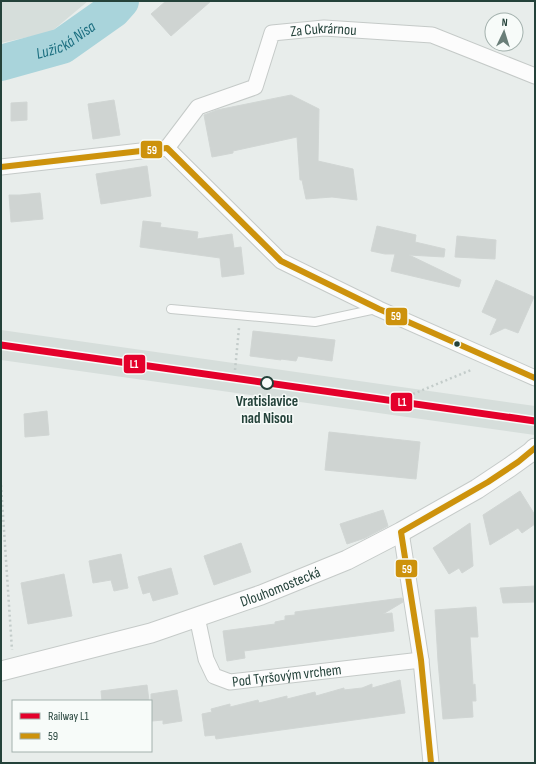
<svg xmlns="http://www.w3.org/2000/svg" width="536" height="764" viewBox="0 0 536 764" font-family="'Sofia Sans Condensed',sans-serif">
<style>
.built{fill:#d6dedb}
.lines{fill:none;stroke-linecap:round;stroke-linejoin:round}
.river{stroke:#a9d4db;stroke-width:36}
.building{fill:#cfd4d2;stroke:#d1d6d4}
.service-casing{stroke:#c5cac8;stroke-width:10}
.minor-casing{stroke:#c5cac8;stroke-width:17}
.tertiary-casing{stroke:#c5cac8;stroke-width:21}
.path{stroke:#c3ccca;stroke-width:2.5;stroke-dasharray:2 3;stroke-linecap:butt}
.service{stroke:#fcfcfc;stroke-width:8}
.minor{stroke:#fcfcfc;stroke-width:15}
.tertiary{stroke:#fcfcfc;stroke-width:19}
.bus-1-casing{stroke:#f7fbf9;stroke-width:9}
.bus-1{stroke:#cd920c;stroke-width:6}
.rail-1-casing{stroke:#f7fbf9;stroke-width:10}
.rail-1{stroke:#e4002b;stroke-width:7}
.bus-dot{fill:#24423a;stroke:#f7fbf9;stroke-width:1.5}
.stop-dot{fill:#f7fbf9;stroke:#24423a;stroke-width:2}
.labels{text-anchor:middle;stroke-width:3;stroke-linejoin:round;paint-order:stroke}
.street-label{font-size:15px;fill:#24423a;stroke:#f7fbf9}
.stop-label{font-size:15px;font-weight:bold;fill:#24423a;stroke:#f7fbf9}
.water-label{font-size:16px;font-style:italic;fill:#1c6f80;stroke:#f7fbf9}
.line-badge{stroke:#f7fbf9;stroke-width:1.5}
.badge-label{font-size:11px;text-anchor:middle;font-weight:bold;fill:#fff}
</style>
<rect width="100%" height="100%" fill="#e8edeb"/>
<g class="built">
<path d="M1,1H88L51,32L1,43Z"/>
<path d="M1,330L535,406V435L1,360Z"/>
</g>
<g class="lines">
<path class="river" id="s1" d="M1,63L62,46L113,10L121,1"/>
</g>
<g class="building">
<path d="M166,1H211L171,36L151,14Z"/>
<path d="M291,95L319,109L318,161L353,169L357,200L332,197L306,199L302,180H300L297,137L233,151V153L212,157L204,115L217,110Z"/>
<path d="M114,100L120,135L93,139L88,104Z"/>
<path d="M27,102V120L11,121V103Z"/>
<path d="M147,166L151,196L101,204L96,174Z"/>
<path d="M40,193L43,219L11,222L9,195H20Z"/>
<path d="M143,221L161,223L160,227L198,232L197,239L232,234L234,248L241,247L244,274L222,277L220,258L140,247Z"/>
<path d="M377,226L416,235L415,242L445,249L444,257L409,255L461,280L459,287L391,271L395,254H385L371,251Z"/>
<path d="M457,236L496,240L495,259L455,257Z"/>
<path d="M496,280L534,297L518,333L505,328L490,335L497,319L482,312Z"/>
<path d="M253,331L335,340L332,361L298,356L296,361L281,359V360L250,356Z"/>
<path d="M47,411L49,435L25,437L24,414Z"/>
<path d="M329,432L420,442L416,479L325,470Z"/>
<path d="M520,491L535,515V524L522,533L518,528L490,545L483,515Z"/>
<path d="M383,510L388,526L365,538L347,544L340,524Z"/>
<path d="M470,523L473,566L462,573L459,568L449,574L433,548Z"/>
<path d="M241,543L251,572L214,585L204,556Z"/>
<path d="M121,554L128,588L114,591L111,580L93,583L89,561Z"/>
<path d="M171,568L178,594L153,601L150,592L143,594L138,577Z"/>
<path d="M64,574L72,616L28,624L21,583Z"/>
<path d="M535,586V602L503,603L500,588Z"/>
<path d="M402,598L403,602L383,614L392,613L394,631L244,651L245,658L227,661L223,631L275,624V622L285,620V616L295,615V612Z"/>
<path d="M476,607L478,637H470L473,685L475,684L476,701H472L473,717L443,719L438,661L435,610Z"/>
<path d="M400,680L405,713L216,739L215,735L205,736L202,714L212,712L211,709L230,704V707L258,700L259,703L287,696V699L315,692L316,696L344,688V690L362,688L372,684V688Z"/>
<path d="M147,685L149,701H102L101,691Z"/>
<path d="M177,690L182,721L163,724V720L152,721L151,713V694Z"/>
</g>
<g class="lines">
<g class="service-casing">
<path id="service" d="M171,309L315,322L376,309"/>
</g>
<g class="minor-casing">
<g id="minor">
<path id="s2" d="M167,148L198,107L255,87L272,33L324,28L432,35L535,76"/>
<path d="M167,148L281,261L379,309L535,378"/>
<path d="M1,167L167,148"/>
<path d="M401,532L421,660L431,763"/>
<path id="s3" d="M197,617L206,659L214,676L230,682L421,660"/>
</g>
</g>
<g class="tertiary-casing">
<g id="tertiary">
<path id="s4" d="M1,671L151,633L261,595L347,560L401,532L477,489L510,467L531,452L535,448"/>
</g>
</g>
<g class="path">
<path d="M235,370L239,328"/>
<path d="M413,394L471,370"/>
<path d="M1,485L12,650"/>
</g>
<use href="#service" class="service"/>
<use href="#minor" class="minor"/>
<use href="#tertiary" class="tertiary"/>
<g class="bus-1-casing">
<g id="bus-1">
<path d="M1,167L167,148L281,261L379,309L535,378"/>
<path d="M431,763L421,660L401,532L488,482L518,462L535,448"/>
</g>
</g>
<use href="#bus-1" class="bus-1"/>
<g class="rail-1-casing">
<path id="rail-1" d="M1,345L535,421"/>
</g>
<use href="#rail-1" class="rail-1"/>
</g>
<circle class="bus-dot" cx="457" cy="344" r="3.5"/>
<circle class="stop-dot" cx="267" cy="383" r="6"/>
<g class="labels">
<g class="street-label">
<text dy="5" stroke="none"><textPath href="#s2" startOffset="220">Za Cukrárnou</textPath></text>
<text dy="5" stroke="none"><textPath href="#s4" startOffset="292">Dlouhomostecká</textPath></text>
<text dy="5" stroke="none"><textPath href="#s3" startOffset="136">Pod Tyršovým vrchem</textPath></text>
</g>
<g class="stop-label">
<text x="267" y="406">Vratislavice<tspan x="267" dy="17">nad Nisou</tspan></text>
</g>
<g class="water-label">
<text dy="6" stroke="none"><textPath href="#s1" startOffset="69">Lužická Nisa</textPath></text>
</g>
</g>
<g class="line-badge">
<rect x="140" y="140" width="23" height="19" rx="4" fill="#cd920c"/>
<rect x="385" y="307" width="23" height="19" rx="4" fill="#cd920c"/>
<rect x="123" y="354" width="23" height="20" rx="4" fill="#e4002b"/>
<rect x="390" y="392" width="23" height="20" rx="4" fill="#e4002b"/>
<rect x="395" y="559" width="23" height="19" rx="4" fill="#cd920c"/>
</g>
<g class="badge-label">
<text x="152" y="154">59</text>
<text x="396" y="320">59</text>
<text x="134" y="368">L1</text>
<text x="402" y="406">L1</text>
<text x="407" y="573">59</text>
</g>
<rect width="536" height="764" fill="none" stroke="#24423a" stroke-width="4"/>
<rect x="12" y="700" width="140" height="52" fill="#f7fbf9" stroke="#a3b1ad"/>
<rect x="20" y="713" width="20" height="6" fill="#e4002b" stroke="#a3b1ad"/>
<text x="48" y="720" font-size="12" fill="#24423a">Railway L1</text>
<rect x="20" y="733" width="20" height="6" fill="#cd920c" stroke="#a3b1ad"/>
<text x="48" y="740" font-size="12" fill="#24423a">59</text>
<g transform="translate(504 32) rotate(4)"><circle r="19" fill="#f7fbf9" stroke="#a3b1ad"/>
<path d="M0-3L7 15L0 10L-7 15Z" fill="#697e78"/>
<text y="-6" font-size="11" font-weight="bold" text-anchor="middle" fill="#24423a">N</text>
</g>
</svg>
